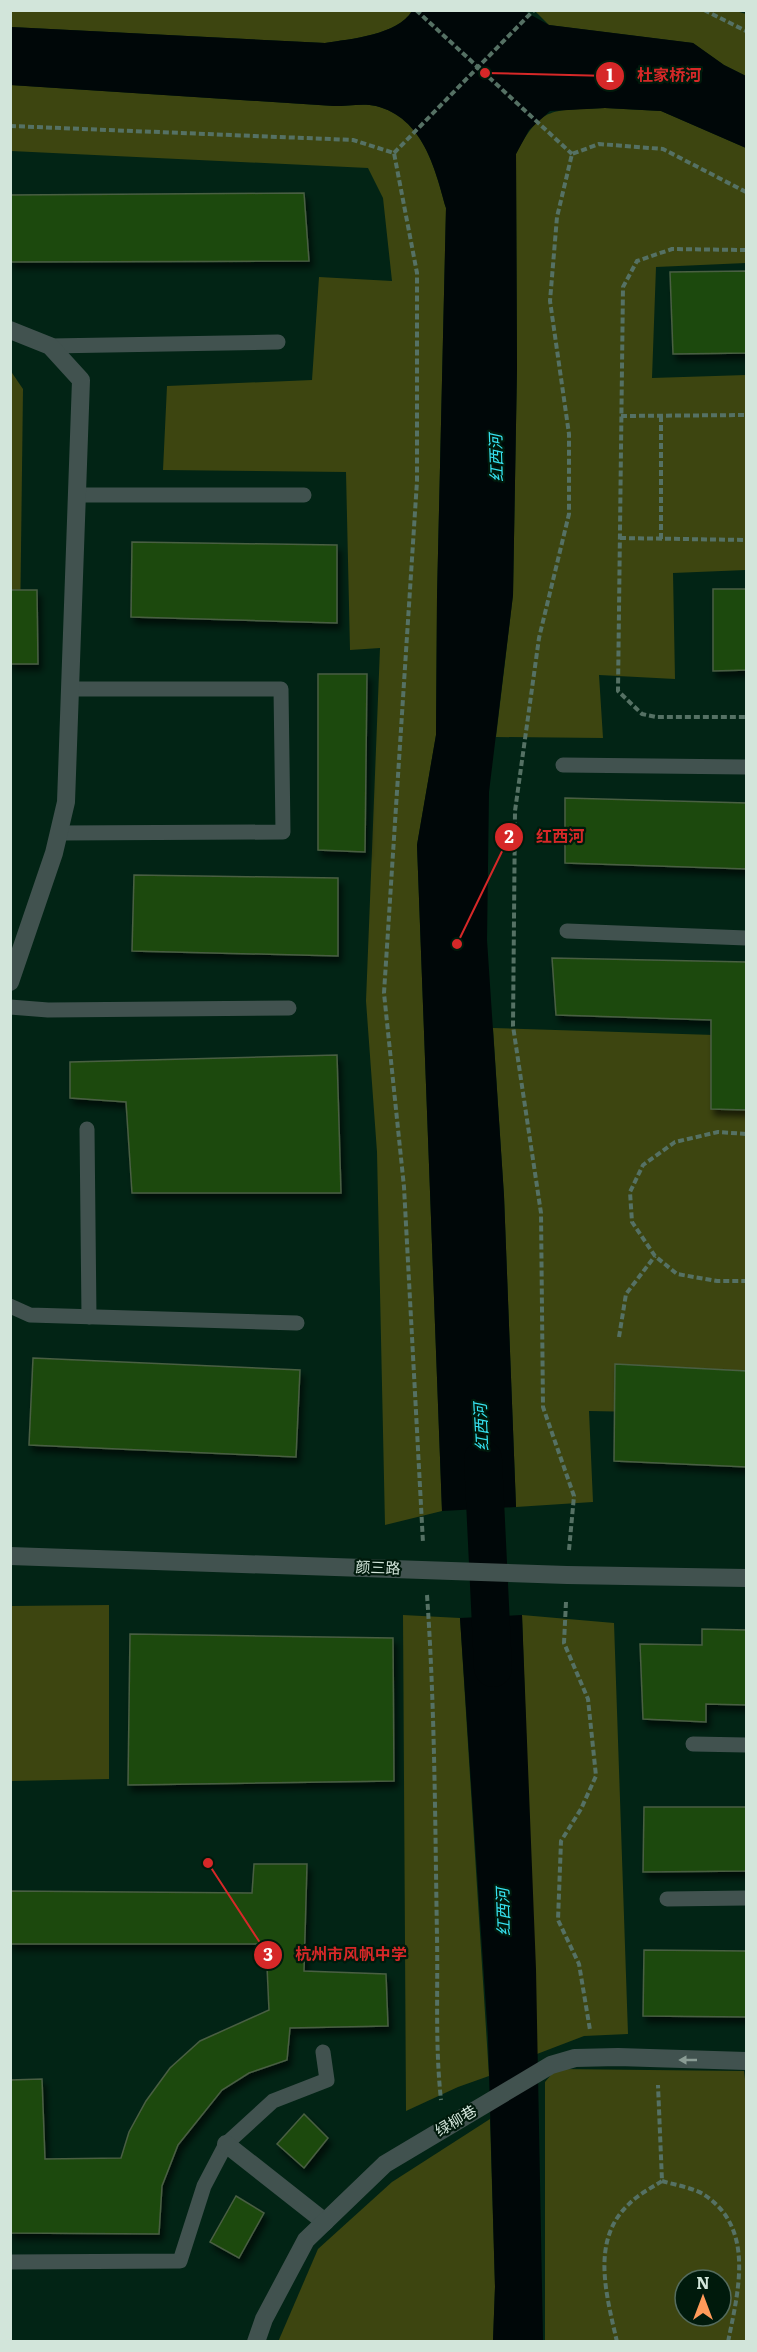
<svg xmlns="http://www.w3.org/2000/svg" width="757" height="2352" viewBox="0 0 757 2352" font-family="Literata,'Noto Sans SC',serif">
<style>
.green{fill:#3d4510;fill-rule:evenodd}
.water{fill:#000708}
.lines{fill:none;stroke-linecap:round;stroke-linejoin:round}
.canal{stroke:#000708;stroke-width:38}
.building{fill:#1d4a0c;stroke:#495e43;stroke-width:1.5;filter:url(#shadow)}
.path{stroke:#557164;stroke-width:4;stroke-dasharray:6 3;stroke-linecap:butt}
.service{stroke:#41524f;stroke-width:15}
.minor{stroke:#41524f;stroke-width:18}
.tertiary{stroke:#41524f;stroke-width:18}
.oneway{fill:#8a9c94}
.labels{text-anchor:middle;stroke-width:4.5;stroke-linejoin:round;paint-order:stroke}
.street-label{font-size:15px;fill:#d2e5da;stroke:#001a0c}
.water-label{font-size:16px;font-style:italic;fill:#36e2f0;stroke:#001a0c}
.leader{fill:none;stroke:#d62828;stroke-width:2}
.callout-dot{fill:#d62828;stroke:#001a0c;stroke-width:2}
.mark-label{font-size:18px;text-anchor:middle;font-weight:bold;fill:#fff}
.callout-label{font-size:16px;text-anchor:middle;font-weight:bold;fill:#d62828;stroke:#001a0c;stroke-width:4.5;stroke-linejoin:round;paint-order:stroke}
</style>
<defs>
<filter id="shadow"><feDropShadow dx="3.5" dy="6" stdDeviation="3" flood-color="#0009"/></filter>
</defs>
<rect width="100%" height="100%" fill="#022415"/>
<g class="green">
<path d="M10,11H412C398,35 350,39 325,43L11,27Z"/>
<path d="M535,11H736L746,14V76L724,65L693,43L549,25Z"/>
<path d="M11,85L334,106C347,106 364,103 376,106C423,118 435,168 446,208L437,597L436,735L417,845L442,1511L385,1525L377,1152L366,1001L380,648L350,650L346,472L163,470L167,386L312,380L319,277L392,281L383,198L368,168L11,151Z"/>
<path d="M605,108L661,111L746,148V263L656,267L652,378L746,375V570L673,573L675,679L599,675L603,738L496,737L513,595L517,368L516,154C542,104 552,111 605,108Z"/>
<path d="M10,370L23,389L20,630L10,631Z"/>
<path d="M493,1028L746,1036V1414L589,1411L593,1502L516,1507L504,1196Z"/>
<path d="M109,1605V1779L11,1781V1606Z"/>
<path d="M403,1615L460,1618L489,2076L458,2087L406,2111Z"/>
<path d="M522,1615L614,1623L628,2034L584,2036L537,2054Z"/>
<path d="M556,2069L744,2071L746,2087V2341L545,2342V2082ZM685,2280H721V2316H685Z"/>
<path d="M490,2119L495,2287L493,2341L278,2342L318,2249L392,2182Z"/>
</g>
<g class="water">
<path d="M412,11H524L549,25L693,43L724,65L746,76V148L661,111L605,108L550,111L529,130L516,154L517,368L513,595L489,792L487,940L504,1196L516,1507L442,1511L417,845L436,735L437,597L446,208C435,168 423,118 376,106C364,103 347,106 334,106L10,85L11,27L325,43C350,39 398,35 412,11Z"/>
<path d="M522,1615L536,1969L543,2341H493L495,2287L488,2037L460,1618Z"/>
</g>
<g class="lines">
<path class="canal" d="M483,1459L493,1668"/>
</g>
<g class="building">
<path d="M304,193L309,261L10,262V195Z"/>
<path d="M747,271V353L673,354L670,272Z"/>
<path d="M132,542L337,545V623L131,617Z"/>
<path d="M713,589H747V670L713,671Z"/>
<path d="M10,590H37L38,664H10Z"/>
<path d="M318,674H367L365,852L318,850Z"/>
<path d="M565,798L747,803V869L565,863Z"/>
<path d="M134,875L338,878V956L132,951Z"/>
<path d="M552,958L747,962V1110L711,1109V1020L556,1015Z"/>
<path d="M337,1055L341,1193H132L126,1102L70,1098V1062Z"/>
<path d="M33,1358L300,1370L296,1457L29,1445Z"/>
<path d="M615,1364L747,1371V1467L614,1461Z"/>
<path d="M702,1629L747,1630V1705L706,1704V1722L643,1719L640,1644L702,1645Z"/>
<path d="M130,1634L393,1638L394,1781L128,1785Z"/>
<path d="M644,1807H747V1871L643,1872Z"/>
<path d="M254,1864H307L304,1971L386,1974L388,2026L290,2028L287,2060L249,2073L222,2090L178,2145L162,2186L159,2234L10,2233V2080L42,2079L45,2159L121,2158L129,2132L146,2101L170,2068L200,2041L269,2010L266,1944H10V1891L252,1893Z"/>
<path d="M644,1950L747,1951V2017L643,2016Z"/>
<path d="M304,2114L328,2138L304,2168L277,2144Z"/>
<path d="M236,2196L264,2213L239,2258L210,2242Z"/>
</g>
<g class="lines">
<g class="path">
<path d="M416,10L572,154"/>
<path d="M704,10L746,31"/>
<path d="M10,126L353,140L394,153L417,273V481L384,993L404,1187L423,1543"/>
<path d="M394,153L534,10"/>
<path d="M746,250L672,249L637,261L623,287L618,691L642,714L656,717H746"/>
<path d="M621,416L746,415"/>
<path d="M661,416V539"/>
<path d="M620,538L746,540"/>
<path d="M746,1134L718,1132L675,1142L643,1165L630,1192L632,1222L655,1256L677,1274L717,1281H746"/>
<path d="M619,1337L626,1294L655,1256"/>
<path d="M569,1550L574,1496L543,1407L541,1213L513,1026L515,811L539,638L569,514V434L550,301L557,217L572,154L599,144L663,149L746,192"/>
<path d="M427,1595C435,1709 435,1823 437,1937C438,1993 435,2044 441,2100"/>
<path d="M566,1602L564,1643L588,1699L596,1776L581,1809L561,1841L558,1920L579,1964L590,2030"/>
<path d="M662,2181C675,2185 695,2188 706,2196C755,2230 738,2292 728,2342"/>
<path d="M617,2342C607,2297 590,2241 628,2205C637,2195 651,2188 662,2181L658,2085"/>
</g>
<g class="service">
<path d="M50,346L278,342"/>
<path d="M78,495H304"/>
<path d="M563,765L746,767"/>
<path d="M59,833L283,832L281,689H70"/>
<path d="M567,931L746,938"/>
<path d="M10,1007L48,1010L289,1008"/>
<path d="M87,1129L89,1317"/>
<path d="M10,1306L30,1315L297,1323"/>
<path d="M693,1744L746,1745"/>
<path d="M667,1899L746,1898"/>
<path d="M10,2262L180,2261L204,2186L226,2144L273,2101L327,2080L323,2052"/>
</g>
<g class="minor">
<path d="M10,330L50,346L81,380L66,802L54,853L10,982"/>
<path d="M226,2144L325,2222"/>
<path d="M256,2342L264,2319L306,2240L385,2164L551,2065L575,2058L618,2057L746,2061"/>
</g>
<path class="tertiary" d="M10,1556L567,1575L746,1578"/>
</g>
<defs><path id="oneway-solid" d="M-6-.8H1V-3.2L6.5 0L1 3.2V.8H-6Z" transform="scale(1.5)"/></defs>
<use class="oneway" href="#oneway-solid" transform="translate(688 2060) rotate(-180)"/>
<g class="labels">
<g class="street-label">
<text transform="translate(378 1568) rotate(2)" y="5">颜三路</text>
<text transform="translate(456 2121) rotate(-31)" y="5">绿柳巷</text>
</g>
<g class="water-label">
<text transform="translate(496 458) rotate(-92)" y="6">红西河</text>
<text transform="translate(481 1427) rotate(-93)" y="6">红西河</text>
<text transform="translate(503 1912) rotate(-92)" y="6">红西河</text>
</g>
</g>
<path class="leader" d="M485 73L610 76M457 944L509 837M208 1863L268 1955"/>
<g class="callout-dot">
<circle cx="485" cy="73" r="6"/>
<circle cx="457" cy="944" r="6"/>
<circle cx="208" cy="1863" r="6"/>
<circle cx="610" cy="76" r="15"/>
<circle cx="509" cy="837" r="15"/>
<circle cx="268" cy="1955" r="15"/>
</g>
<g class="mark-label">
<text x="610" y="82">1</text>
<text x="509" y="843">2</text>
<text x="268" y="1961">3</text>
</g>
<g class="callout-label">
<text x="669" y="81">杜家桥河</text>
<text x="560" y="842">红西河</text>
<text x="351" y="1960">杭州市风帆中学</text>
</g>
<rect width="757" height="2352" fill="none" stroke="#d2e5da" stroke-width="24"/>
<g transform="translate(703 2298)"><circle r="28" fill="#001a0c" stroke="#546b5e" stroke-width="1.5"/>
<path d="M0-4.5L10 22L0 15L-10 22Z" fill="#ff9b5a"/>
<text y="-9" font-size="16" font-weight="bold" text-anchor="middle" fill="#d2e5da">N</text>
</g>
</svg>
